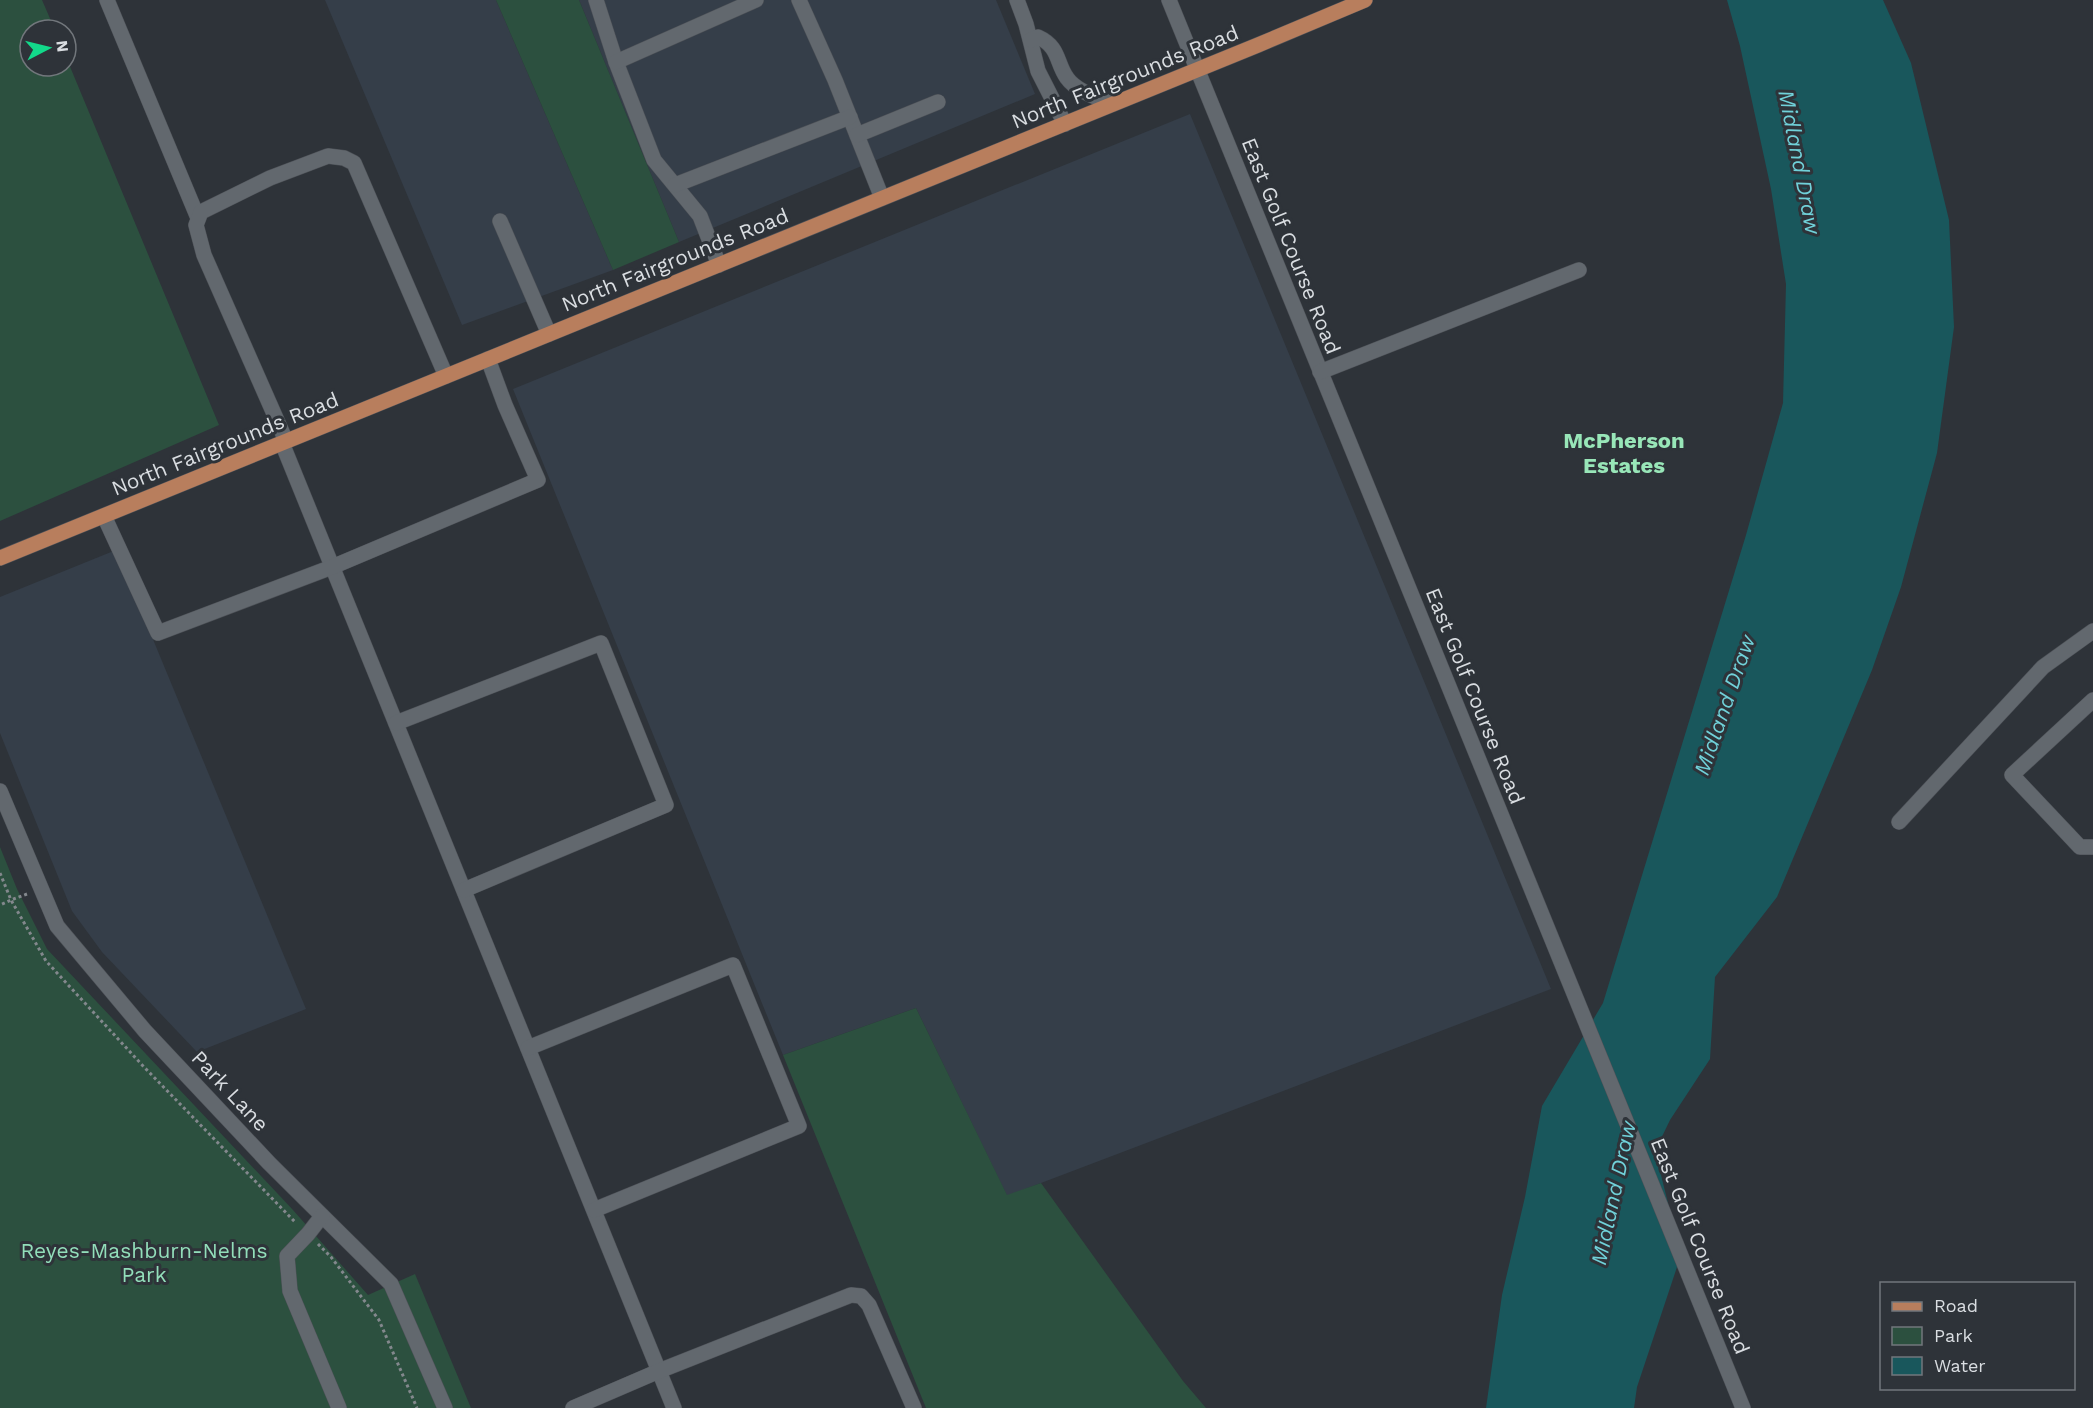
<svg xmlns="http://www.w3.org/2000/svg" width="2093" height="1408" viewBox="0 0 2093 1408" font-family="'Work Sans',sans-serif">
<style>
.built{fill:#353e49}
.green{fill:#2c503f}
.water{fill:#19575c}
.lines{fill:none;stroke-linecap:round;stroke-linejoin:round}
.minor-casing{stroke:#4d5157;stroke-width:16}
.major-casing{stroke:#4d5157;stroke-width:16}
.path{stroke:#83888d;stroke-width:3;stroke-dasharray:3 3;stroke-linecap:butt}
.minor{stroke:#62686e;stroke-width:15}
.major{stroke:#b87e5d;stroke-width:15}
.labels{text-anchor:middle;stroke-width:6;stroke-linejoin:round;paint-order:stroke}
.street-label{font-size:21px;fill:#d9dde1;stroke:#2e3339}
.park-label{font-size:21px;fill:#92deba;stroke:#2e3339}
.water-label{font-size:22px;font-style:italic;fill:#70d1d9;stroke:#2e3339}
.neighbourhood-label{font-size:22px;font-weight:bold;fill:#98e6b8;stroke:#2e3339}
</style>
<rect width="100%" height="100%" fill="#2e3339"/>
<g class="built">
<path d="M325,0H496L613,270L462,325Z"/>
<path d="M579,0H996L1035,94L679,242Z"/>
<path d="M1190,114L1551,989L1007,1196L916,1008L783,1055L513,389Z"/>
<path d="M116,550L306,1009L197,1052L102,952L72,911L0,733V597Z"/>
</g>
<g class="green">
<path d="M0,0H42L55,30H30V66H66V57L219,425L0,521Z"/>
<path d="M496,0H579L679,242L613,270Z"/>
<path d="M0,847L17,889L47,949L293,1210L368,1295L415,1274L471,1408H0Z"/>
<path d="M916,1008L1007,1195L1041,1183L1183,1381L1206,1408H926L783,1055Z"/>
</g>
<path class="water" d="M1727,0H1883L1911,63L1949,220L1954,327L1937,453L1901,587L1872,670L1777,897L1715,977L1710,1059L1670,1120L1655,1151L1681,1255L1637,1387L1634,1408H1486L1502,1295L1525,1197L1542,1106L1603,1003L1746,535L1783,403L1786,284L1771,189L1740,46Z"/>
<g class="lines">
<g class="minor-casing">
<g id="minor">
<path d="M107,0L198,218"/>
<path d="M596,0L616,62L654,160L700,216L719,265"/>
<path d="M799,0L835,80L882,198"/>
<path d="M1017,0L1026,24L1038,71L1065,124"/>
<path d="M1169,0L1743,1408"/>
<path d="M1031,40L1038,37C1060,47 1056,63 1067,78C1076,91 1098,98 1112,104"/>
<path d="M616,62L756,0"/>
<path d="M857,135L938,102"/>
<path d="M675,185L850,117"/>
<path d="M500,221L549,334"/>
<path d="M1320,372L1579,270"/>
<path d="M286,441L204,255L196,225L201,212L270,178L328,156L344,158L354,163L446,376"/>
<path d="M282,443L674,1408"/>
<path d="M104,516L158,633L332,567L538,480L505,405L488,359"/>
<path d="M2093,700L2012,775L2080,847H2093"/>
<path d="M396,723L601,643L666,805L464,890"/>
<path d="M0,791L57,926L145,1031L269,1163L391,1284L445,1408"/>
<path d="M1899,822L2043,667L2093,631"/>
<path d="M528,1048L733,965L799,1126L594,1210"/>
<path d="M322,1216L308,1234L287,1256L290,1291L339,1408"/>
<path d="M573,1408L659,1371L851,1295L861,1296L869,1305L914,1408"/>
</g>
</g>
<g class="major-casing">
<path id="major" d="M0,558L1258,45L1365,0"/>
</g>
<g class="path">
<path d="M0,873L11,900L0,905"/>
<path d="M27,894L11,900L46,961L144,1067L296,1223"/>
<path d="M318,1244L331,1257L379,1320L417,1408"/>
</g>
<use href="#minor" class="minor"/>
<use href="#major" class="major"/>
</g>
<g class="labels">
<g class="street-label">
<text transform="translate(1125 77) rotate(-22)" y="7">North Fairgrounds Road</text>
<text transform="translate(1291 246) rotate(68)" y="7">East Golf Course Road</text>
<text transform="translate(675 260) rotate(-22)" y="7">North Fairgrounds Road</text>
<text transform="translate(225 444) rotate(-22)" y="7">North Fairgrounds Road</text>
<text transform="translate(1475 696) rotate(68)" y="7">East Golf Course Road</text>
<text transform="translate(230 1091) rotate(47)" y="7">Park Lane</text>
<text transform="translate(1700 1246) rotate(68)" y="7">East Golf Course Road</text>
</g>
<g class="park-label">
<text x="144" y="1258">Reyes-Mashburn-Nelms<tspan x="144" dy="24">Park</tspan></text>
</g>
<g class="water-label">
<text transform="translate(1800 162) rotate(79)" y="8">Midland Draw</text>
<text transform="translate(1724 705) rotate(-71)" y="8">Midland Draw</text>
<text transform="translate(1613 1193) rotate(-78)" y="8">Midland Draw</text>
</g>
<g class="neighbourhood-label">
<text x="1624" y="448">McPherson<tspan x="1624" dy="25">Estates</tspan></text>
</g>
</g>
<rect x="1880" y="1282" width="195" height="108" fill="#2e3339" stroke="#72777c" stroke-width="1.5"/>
<rect x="1892" y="1302" width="30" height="9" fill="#b87e5d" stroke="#72777c" stroke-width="1.5"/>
<text x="1934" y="1312" font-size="18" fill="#d9dde1">Road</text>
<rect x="1892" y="1327" width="30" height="18" fill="#2c503f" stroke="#72777c" stroke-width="1.5"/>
<text x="1934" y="1342" font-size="18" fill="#d9dde1">Park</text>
<rect x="1892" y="1357" width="30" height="18" fill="#19575c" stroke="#72777c" stroke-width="1.5"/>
<text x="1934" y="1372" font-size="18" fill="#d9dde1">Water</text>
<g transform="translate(48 48) rotate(83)"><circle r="28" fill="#2e3339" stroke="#72777c" stroke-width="1.5"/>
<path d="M0-4.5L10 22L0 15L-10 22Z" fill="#12d98a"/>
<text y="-9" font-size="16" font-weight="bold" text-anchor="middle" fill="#d9dde1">N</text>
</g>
</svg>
